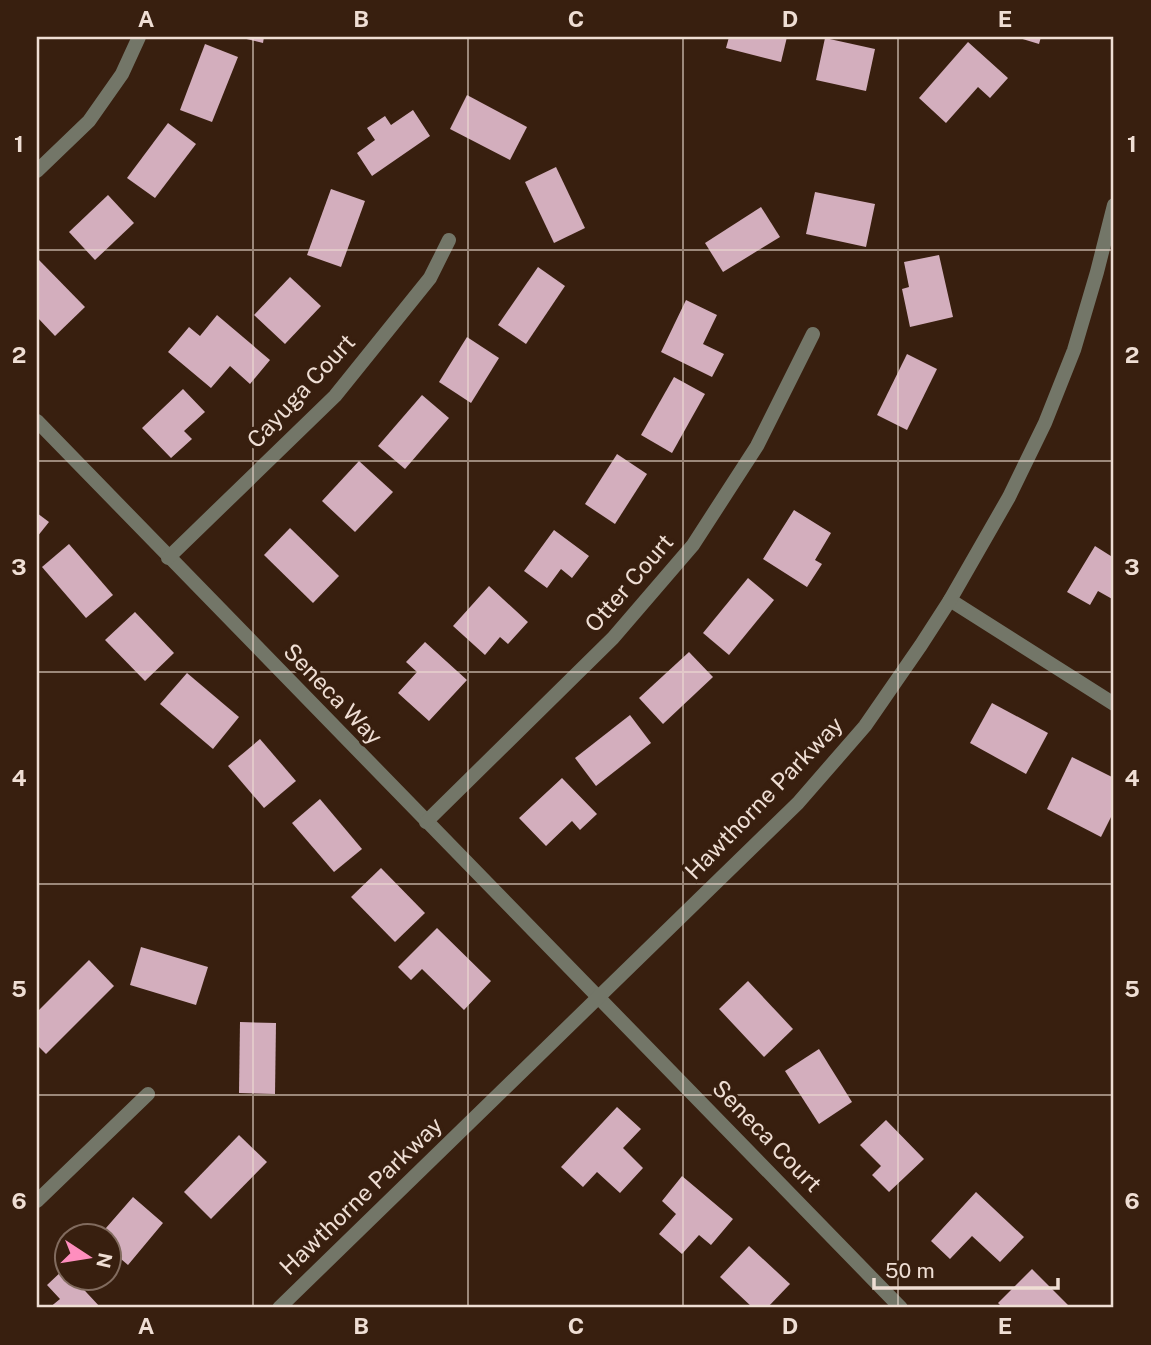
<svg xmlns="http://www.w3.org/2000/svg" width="1151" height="1345" viewBox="0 0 1151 1345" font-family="'Public Sans',sans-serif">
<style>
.building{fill:#d3aebd}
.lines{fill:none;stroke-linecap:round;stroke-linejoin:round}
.minor{stroke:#737668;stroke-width:14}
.grid{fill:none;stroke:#efded4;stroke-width:2;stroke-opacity:0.55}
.labels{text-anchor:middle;stroke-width:7;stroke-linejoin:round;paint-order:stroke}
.street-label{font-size:23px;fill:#efded4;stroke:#381f0f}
.neatline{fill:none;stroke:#efded4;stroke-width:2.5}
.grid-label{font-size:23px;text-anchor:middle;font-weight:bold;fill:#efded4}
</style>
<rect width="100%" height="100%" fill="#381f0f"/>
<g class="building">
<path d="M238,37H264L263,43Z"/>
<path d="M729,37H787L781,62L726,48Z"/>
<path d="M1016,37H1041L1039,44Z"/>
<path d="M825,38L875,49L866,91L816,80Z"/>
<path d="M968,42L1008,78L990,98L978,87L946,123L919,98Z"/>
<path d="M205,44L238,57L212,122L180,110Z"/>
<path d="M467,95L527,127L510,160L450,129Z"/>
<path d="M413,110L430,136L372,176L357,153L375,140L367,128L385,116L391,125Z"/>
<path d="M168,123L196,144L155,198L127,178Z"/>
<path d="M556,167L585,228L554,243L525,182Z"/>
<path d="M331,189L365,201L341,267L307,255Z"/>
<path d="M815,192L875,204L866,247L806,234Z"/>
<path d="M108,195L134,223L95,260L69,232Z"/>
<path d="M761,207L780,237L723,272L705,243Z"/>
<path d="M939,255L953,317L910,327L902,289L909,287L904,262Z"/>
<path d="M39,260L85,307L55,336L37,317V263Z"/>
<path d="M538,267L565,286L526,344L498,325Z"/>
<path d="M290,277L321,306L285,344L254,315Z"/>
<path d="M686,300L717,315L703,344L724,354L712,377L661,352Z"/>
<path d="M217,315L270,360L250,384L230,366L211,388L168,352L189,327L200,336Z"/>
<path d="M467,337L499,358L471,403L439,382Z"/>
<path d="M907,354L937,369L907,430L877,415Z"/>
<path d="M674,377L705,394L672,453L641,435Z"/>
<path d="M183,389L205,412L184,431L192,439L171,458L142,428Z"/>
<path d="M422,395L449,418L405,469L378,446Z"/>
<path d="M617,454L647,474L615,524L585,504Z"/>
<path d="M359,461L393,492L355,532L322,501Z"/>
<path d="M794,510L831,533L815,560L822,564L807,587L763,559Z"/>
<path d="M37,513L49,522L37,537Z"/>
<path d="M290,528L339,576L313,603L264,555Z"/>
<path d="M554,530L589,556L572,578L561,569L547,588L524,571Z"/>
<path d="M69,544L113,595L86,618L42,567Z"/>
<path d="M1095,546L1114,558V600L1098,591L1090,605L1067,592Z"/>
<path d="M748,578L774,600L729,655L703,633Z"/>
<path d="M489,586L528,622L508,644L500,637L485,655L453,626Z"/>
<path d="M135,612L174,653L145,681L105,640Z"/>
<path d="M425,642L467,680L429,721L398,693L417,672L406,662Z"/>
<path d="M689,652L713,677L663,724L639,698Z"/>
<path d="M187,673L239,717L213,749L160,704Z"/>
<path d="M992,703L1048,733L1026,774L970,743Z"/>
<path d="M630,715L651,743L596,786L575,758Z"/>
<path d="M260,739L296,781L264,808L228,766Z"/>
<path d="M1072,757L1114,778V811L1101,837L1047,809Z"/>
<path d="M562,778L597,814L580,830L572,821L546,846L519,818Z"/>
<path d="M320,799L362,849L334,872L292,823Z"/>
<path d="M381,868L425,913L395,942L351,897Z"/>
<path d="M437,928L491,981L464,1010L422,969L411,980L398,967Z"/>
<path d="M141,947L208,967L196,1005L130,985Z"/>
<path d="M89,960L114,986L46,1054L37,1045V1012Z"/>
<path d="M748,981L793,1029L764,1057L719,1009Z"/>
<path d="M240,1022L276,1023L275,1094L239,1093Z"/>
<path d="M819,1049L852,1102L819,1124L785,1071Z"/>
<path d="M617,1107L641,1129L623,1148L643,1168L620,1193L597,1172L583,1187L561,1167Z"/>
<path d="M886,1120L924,1159L889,1192L872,1175L881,1166L860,1145Z"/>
<path d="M239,1135L267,1162L211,1219L184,1192Z"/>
<path d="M682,1176L733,1219L711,1245L699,1235L682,1254L659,1234L676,1214L662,1201Z"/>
<path d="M976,1192L1024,1237L1000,1262L972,1236L950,1259L931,1241Z"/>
<path d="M133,1197L163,1223L128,1265L108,1248V1236H99Z"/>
<path d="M749,1246L790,1284L767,1308H753L720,1277Z"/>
<path d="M64,1269L66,1278H73L101,1308H49L60,1299L47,1285Z"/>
<path d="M1032,1269L1071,1308H1003L998,1303Z"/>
</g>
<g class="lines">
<g class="minor">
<path d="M37,171L89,121L122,74L139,37"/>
<path d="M37,421L901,1308"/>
<path d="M168,558L335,396L430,278L449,240"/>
<path d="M950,600L1114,704"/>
<path d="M426,822L613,638L693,545L757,446L813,334"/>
<path d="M37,1201L148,1094"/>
<path d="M279,1308L798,803L865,726L921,645L950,600L1009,497L1045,423L1074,350L1097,272L1114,205"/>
</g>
</g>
<path class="grid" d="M253,37V1308M468,37V1308M683,37V1308M898,37V1308M37,250H1114M37,461H1114M37,672H1114M37,884H1114M37,1095H1114"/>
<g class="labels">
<g class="street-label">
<text transform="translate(301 391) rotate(-47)" y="8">Cayuga Court</text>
<text transform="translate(629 583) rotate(-49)" y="8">Otter Court</text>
<text transform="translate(333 694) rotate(46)" y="8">Seneca Way</text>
<text transform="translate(764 798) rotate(-46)" y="8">Hawthorne Parkway</text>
<text transform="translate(767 1136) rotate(46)" y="8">Seneca Court</text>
<text transform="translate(361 1196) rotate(-44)" y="8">Hawthorne Parkway</text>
</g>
</g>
<rect width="1151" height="1345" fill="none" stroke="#381f0f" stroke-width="77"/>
<g transform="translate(88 1257) rotate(102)"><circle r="33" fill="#381f0f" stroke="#816b5e" stroke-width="2"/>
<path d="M0-5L12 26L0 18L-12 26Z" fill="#fe8ebe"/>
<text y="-10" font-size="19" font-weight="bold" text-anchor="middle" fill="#efded4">N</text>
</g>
<path d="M874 1278v10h184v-10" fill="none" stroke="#efded4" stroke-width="3.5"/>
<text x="885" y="1278" font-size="21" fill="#efded4" stroke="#381f0f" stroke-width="5" paint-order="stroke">50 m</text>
<rect x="38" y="38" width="1074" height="1268" class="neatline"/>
<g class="grid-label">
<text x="146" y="27">A</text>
<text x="361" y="27">B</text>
<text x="576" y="27">C</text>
<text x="790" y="27">D</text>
<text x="1005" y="27">E</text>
<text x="19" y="152">1</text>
<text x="1132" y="152">1</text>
<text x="19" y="363">2</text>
<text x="1132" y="363">2</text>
<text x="19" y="575">3</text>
<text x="1132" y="575">3</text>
<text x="19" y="786">4</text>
<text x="1132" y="786">4</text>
<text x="19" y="997">5</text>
<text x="1132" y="997">5</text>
<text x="19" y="1209">6</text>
<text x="1132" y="1209">6</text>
<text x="146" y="1334">A</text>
<text x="361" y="1334">B</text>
<text x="576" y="1334">C</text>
<text x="790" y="1334">D</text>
<text x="1005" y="1334">E</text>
</g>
</svg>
